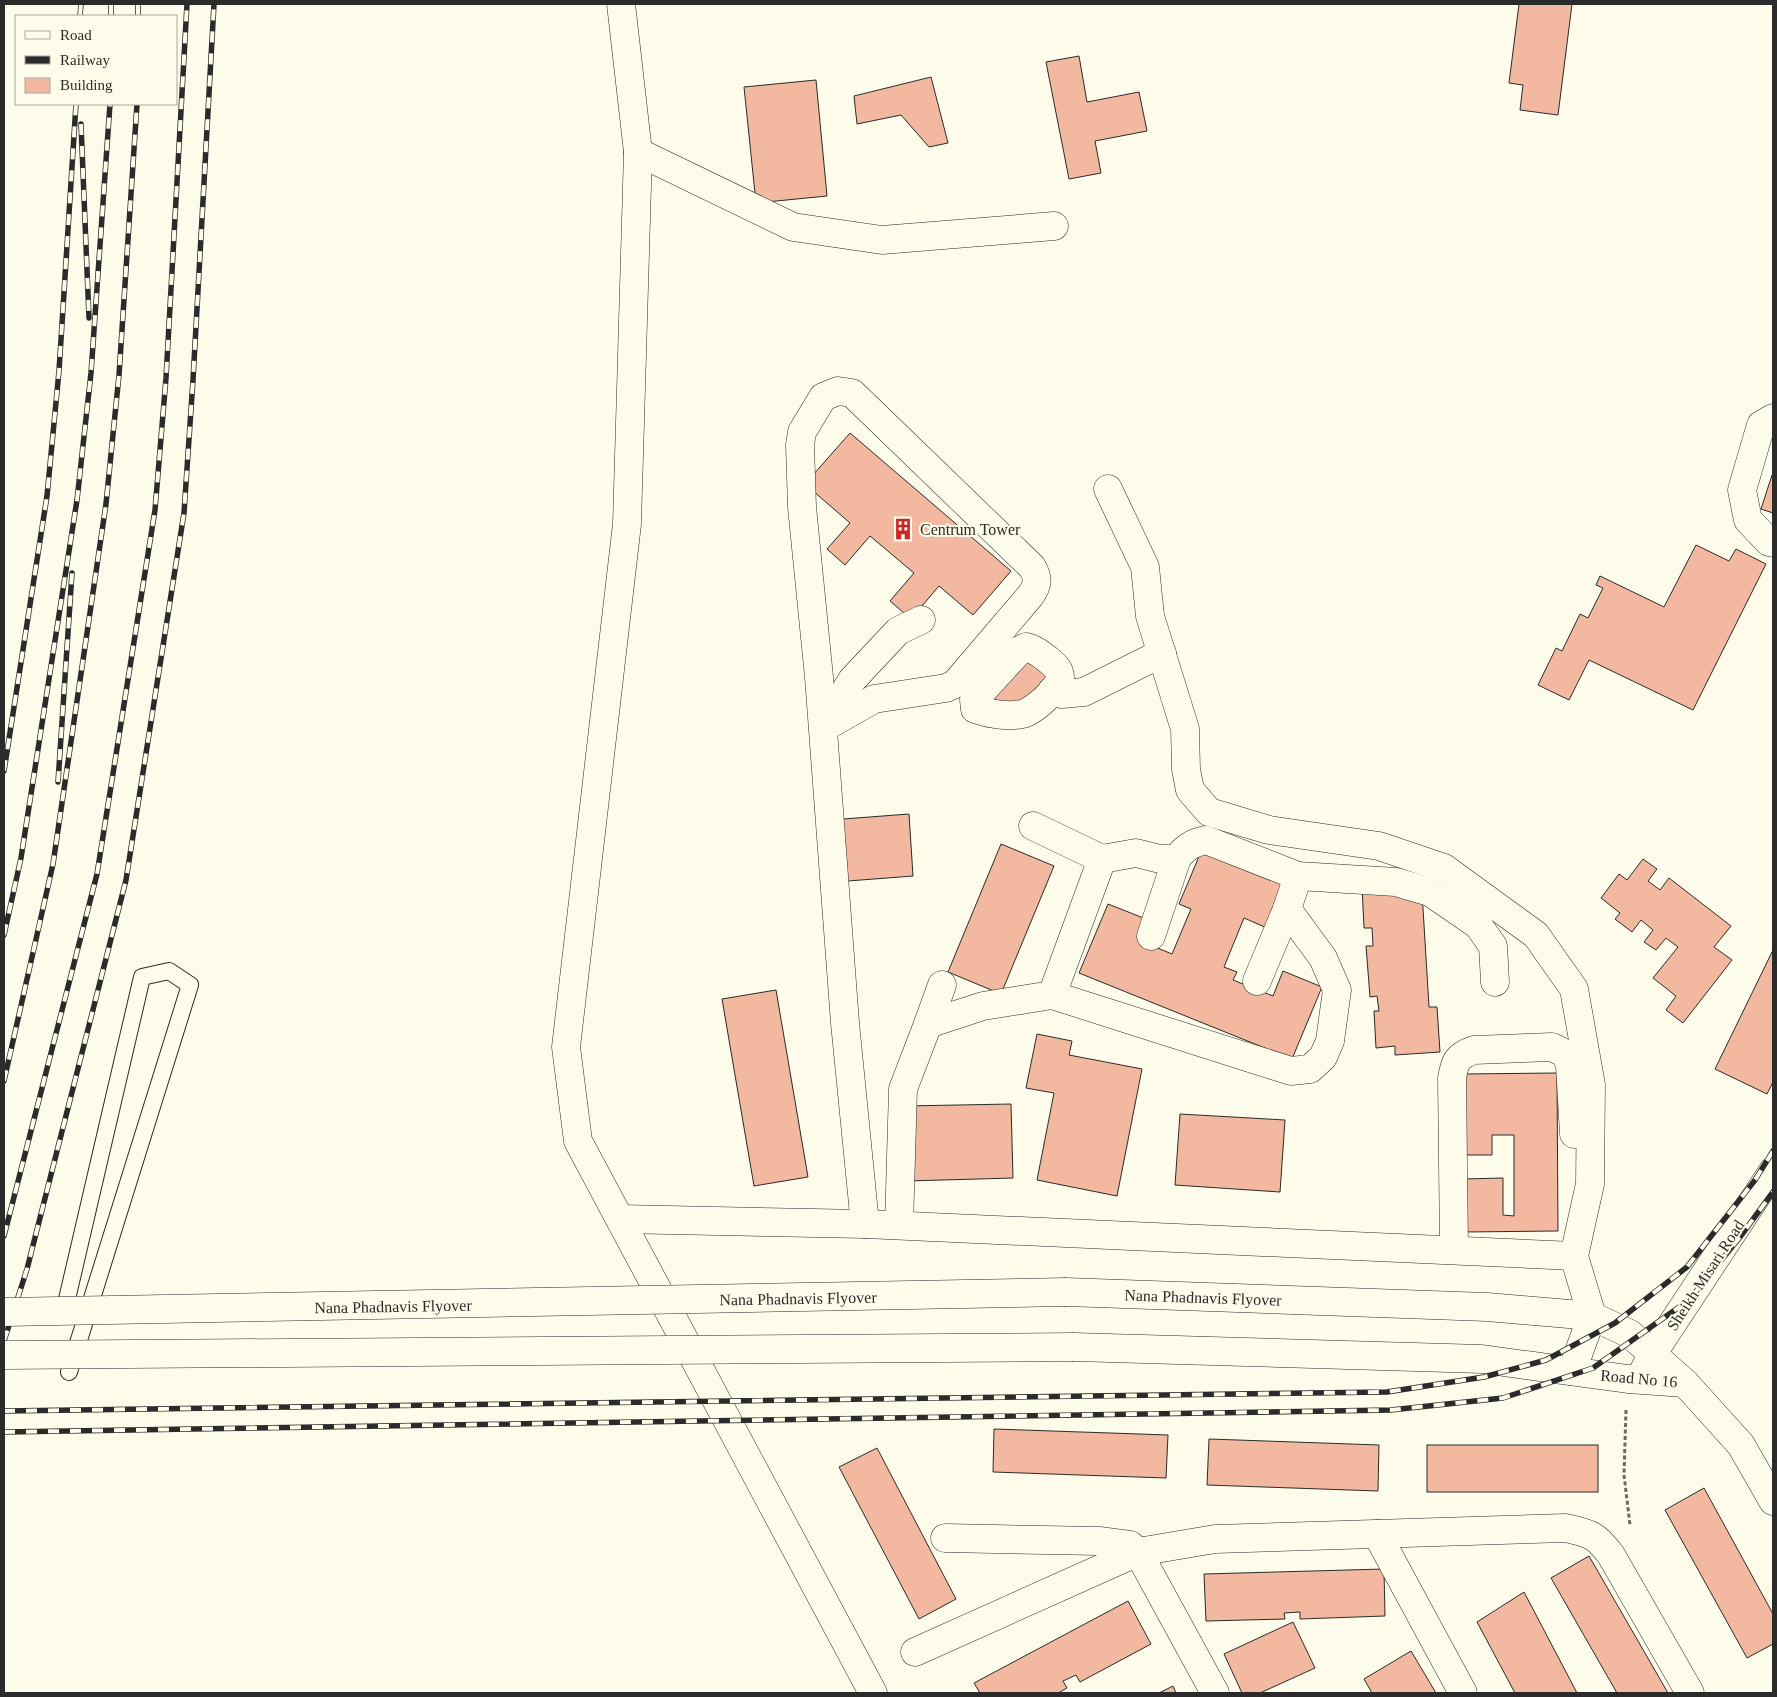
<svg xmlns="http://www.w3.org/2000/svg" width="1777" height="1697" viewBox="0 0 1777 1697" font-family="'Times New Roman',serif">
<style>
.building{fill:#f2b8a0;stroke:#2b2b2b}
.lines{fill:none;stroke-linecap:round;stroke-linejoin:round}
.service-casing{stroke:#2b2b2b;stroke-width:18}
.minor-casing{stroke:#2b2b2b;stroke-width:29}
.secondary-casing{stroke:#2b2b2b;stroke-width:29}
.primary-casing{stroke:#2b2b2b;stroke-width:29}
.path{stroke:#6a6964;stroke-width:3;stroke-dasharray:4 2.5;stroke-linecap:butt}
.service{stroke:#fdfbea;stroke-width:16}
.minor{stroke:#fdfbea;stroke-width:28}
.secondary{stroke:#fdfbea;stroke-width:28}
.primary{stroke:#fdfbea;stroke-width:28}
.rail-casing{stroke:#2b2b2b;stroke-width:5.5}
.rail{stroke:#fdfbea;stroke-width:4;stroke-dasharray:11;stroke-linecap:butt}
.primary-bridge-casing{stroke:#2b2b2b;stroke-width:29;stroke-linecap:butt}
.primary-bridge{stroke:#fdfbea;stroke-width:28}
.labels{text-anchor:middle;stroke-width:4;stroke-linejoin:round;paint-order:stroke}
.poi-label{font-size:16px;fill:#2b2b2b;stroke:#fdfbea;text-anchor:start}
.street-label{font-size:16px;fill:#2b2b2b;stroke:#fdfbea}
</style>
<rect width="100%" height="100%" fill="#fdfbea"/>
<g class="building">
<path d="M1519,4H1572L1558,115L1520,110L1523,85L1509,83Z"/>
<path d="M1079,56L1087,102L1139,92L1147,131L1095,141L1101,173L1069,179L1046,62Z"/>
<path d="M931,77L948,143L929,147L901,115L857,124L854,96Z"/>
<path d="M816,80L827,196L756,203L744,87Z"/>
<path d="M850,433L1011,571L973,615L939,586L911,619L890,601L914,573L870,536L845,565L827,549L850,523L805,484Z"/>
<path d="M1772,475H1773V513L1761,509Z"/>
<path d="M1696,545L1729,561L1736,549L1766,564L1693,710L1589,660L1569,700L1538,685L1556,648L1562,651L1580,614L1588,618L1603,588L1596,585L1600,576L1664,607Z"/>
<path d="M1024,654L1053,673L1018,710L981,700Z"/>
<path d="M909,814L913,876L835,882L830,820Z"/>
<path d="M1001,844L1054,866L1001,994L948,972Z"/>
<path d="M1203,847L1287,881L1267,928L1244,918L1224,967L1237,972L1233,980L1273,996L1283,971L1322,987L1292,1059L1079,973L1108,904L1146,919L1138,940L1172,954L1191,909L1179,904Z"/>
<path d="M1643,859L1657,869L1648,881L1660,890L1669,878L1731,926L1714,947L1732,960L1683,1023L1666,1010L1676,996L1653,978L1678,947L1666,938L1656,950L1644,942L1653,930L1641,920L1632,932L1615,919L1620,913L1601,898L1619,874L1627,880Z"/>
<path d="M1362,886L1422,892L1429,1007H1437L1440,1052L1395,1055V1046L1376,1048L1374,1011H1379L1377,996L1370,997L1366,946H1373L1372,928H1364Z"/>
<path d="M1773,950V1082L1767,1094L1715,1069Z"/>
<path d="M776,990L808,1177L754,1186L722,999Z"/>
<path d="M1037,1034L1072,1041L1069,1055L1142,1069L1117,1196L1037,1180L1054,1093L1026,1088Z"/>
<path d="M1557,1073L1558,1231L1464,1232V1179L1503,1178V1215L1514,1216V1135H1492V1155H1464L1463,1074Z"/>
<path d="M1011,1104L1013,1178L907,1181L905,1106Z"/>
<path d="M1180,1114L1285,1120L1280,1192L1175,1185Z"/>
<path d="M994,1429L1168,1435L1166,1478L993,1472Z"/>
<path d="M1209,1439L1379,1445L1378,1491L1207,1485Z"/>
<rect x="1427" y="1445" width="171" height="47"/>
<path d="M877,1448L956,1599L919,1619L839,1467Z"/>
<path d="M1704,1488L1773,1614V1644L1747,1658L1665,1510Z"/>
<path d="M1589,1556L1668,1693H1617L1551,1578Z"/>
<path d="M1384,1569L1385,1616L1300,1619V1612L1284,1613L1285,1619L1206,1621L1204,1574Z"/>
<path d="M1524,1592L1577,1693H1515L1477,1622Z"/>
<path d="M1128,1601L1151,1644L1080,1682L1076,1675L1063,1681L1067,1688L1058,1693H980L974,1683Z"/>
<path d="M1293,1622L1315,1668L1260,1693H1242L1224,1654Z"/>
<path d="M1411,1651L1436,1693H1372L1364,1679Z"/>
<path d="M1173,1686L1176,1693H1159Z"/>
</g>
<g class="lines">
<g class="service-casing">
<path id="service" d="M64,1312L142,977L169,971L190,985L69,1372"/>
</g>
<g class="minor-casing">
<g id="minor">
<path d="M621,4L638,152L627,524L566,1047L578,1141L873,1693"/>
<path d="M638,152L793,227L882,240L1054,226"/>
<path d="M1773,418L1761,425L1742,490L1748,520L1769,542L1773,543"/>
<path d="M1108,489L1145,567L1150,616L1185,729L1186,769L1190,790L1209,812L1269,830L1379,846L1444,868L1536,935L1574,989L1591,1085L1590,1184L1574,1256L1592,1316L1572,1371"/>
<path d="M1026,647C1035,649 1039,653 1046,658C1052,663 1060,668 1060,677C1060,688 1033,712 1022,714C1008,717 989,714 975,709L974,700L1020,650Z"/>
<path d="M1052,691L1062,694L1084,692L1162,653"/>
<path d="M825,724L852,680L898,631L921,620"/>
<path d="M823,728L874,699L946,688L955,684L1030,596C1038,585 1039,579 1032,567L852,393L838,391L823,397L802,432L800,445L802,507L819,677L845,1023L865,1224"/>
<path d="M1033,826L1102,859"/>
<path d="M1298,876L1396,882L1430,892L1478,925L1493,946L1495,982"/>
<path d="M1151,936L1177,858"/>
<path d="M1257,981L1287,909"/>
<path d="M928,1024L942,985"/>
<path d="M620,1219L865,1224L1574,1256"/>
<path d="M899,1225L903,1089L928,1024L983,1006L1052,995L1291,1071L1310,1069L1323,1057L1330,1041L1337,990L1323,958L1287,909L1298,876L1206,840C1192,843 1186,847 1177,858L1160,859L1136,853L1102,859L1052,995"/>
<path d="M1454,1250L1452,1078C1455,1061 1457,1056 1474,1050L1552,1047L1566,1054L1570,1066L1574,1134"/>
<path d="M1377,1534L1463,1693"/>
<path d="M945,1538L1099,1541L1130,1545L1138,1552L1215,1693"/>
<path d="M915,1652L1138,1552L1215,1539L1566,1528C1591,1534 1595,1534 1611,1555L1690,1693"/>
</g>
</g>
<g class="secondary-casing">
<path id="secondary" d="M1641,1376L1653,1353L1773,1171"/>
</g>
<g class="primary-casing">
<g id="primary">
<path d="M1066,1292L1487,1307L1592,1316L1630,1334L1685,1383L1741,1445L1773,1501"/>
<path d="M1074,1347L1482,1359L1628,1379L1685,1383"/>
</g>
</g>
<path class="path" d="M1626,1410L1624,1475L1630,1525"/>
<use href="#service" class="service"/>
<use href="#minor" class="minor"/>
<use href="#secondary" class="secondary"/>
<use href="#primary" class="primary"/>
<g class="rail-casing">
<g id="rail">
<path d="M111,4V16"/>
<path d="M138,4V16"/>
<path d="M80,16L81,4"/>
<path d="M81,124L89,318"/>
<path d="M4,771L47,496L59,371L76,104"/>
<path d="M58,782L72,573"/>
<path d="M4,935L21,858L77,500L91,373L110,104"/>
<path d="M4,1081L53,864L106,504L119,375L137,104"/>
<path d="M4,1236L97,874L155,510L166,378L187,4"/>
<path d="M4,1341L27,1269L126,880L184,513L193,380L214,4"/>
<path d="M4,1411L1387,1392L1484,1377L1546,1360L1615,1323L1687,1267L1755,1180L1773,1151"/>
<path d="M4,1432L1391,1410L1503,1398L1593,1368L1689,1300L1740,1237L1773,1192"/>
</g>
</g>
<use href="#rail" class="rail"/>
<g class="primary-bridge-casing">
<g id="primary-bridge">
<path d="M4,1312L1066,1292"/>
<path d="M4,1355L1074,1347"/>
</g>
</g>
<use href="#primary-bridge" class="primary-bridge"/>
</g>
<defs>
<g id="building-bare" transform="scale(1.725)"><path d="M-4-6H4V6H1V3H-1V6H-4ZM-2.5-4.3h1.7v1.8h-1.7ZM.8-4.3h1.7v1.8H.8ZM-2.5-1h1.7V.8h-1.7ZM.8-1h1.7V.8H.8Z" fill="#c62828" stroke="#fdfbea" stroke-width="2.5" paint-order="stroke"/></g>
</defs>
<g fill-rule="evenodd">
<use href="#building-bare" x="903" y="529"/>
</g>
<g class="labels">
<g class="poi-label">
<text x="920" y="535">Centrum Tower</text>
</g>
<g class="street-label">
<text transform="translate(1705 1275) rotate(-57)" y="6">Sheikh Misari Road</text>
<text transform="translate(1203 1297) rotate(2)" y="6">Nana Phadnavis Flyover</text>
<text transform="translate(798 1298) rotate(-1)" y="6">Nana Phadnavis Flyover</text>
<text transform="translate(393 1306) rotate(-1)" y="6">Nana Phadnavis Flyover</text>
<text transform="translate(1639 1378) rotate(5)" y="6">Road No 16</text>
</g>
</g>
<rect width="1777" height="1697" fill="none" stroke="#2b2b2b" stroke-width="10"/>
<rect x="15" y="15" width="162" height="90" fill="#fdfbea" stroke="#a9a89e"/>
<rect x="25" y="31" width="25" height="8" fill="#fdfbea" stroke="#a9a89e"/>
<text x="60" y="40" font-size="15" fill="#2b2b2b">Road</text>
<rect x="25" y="56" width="25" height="8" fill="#2b2b2b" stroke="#a9a89e"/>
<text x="60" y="65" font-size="15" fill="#2b2b2b">Railway</text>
<rect x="25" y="78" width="25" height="15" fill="#f2b8a0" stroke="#a9a89e"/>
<text x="60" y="90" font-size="15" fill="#2b2b2b">Building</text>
</svg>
